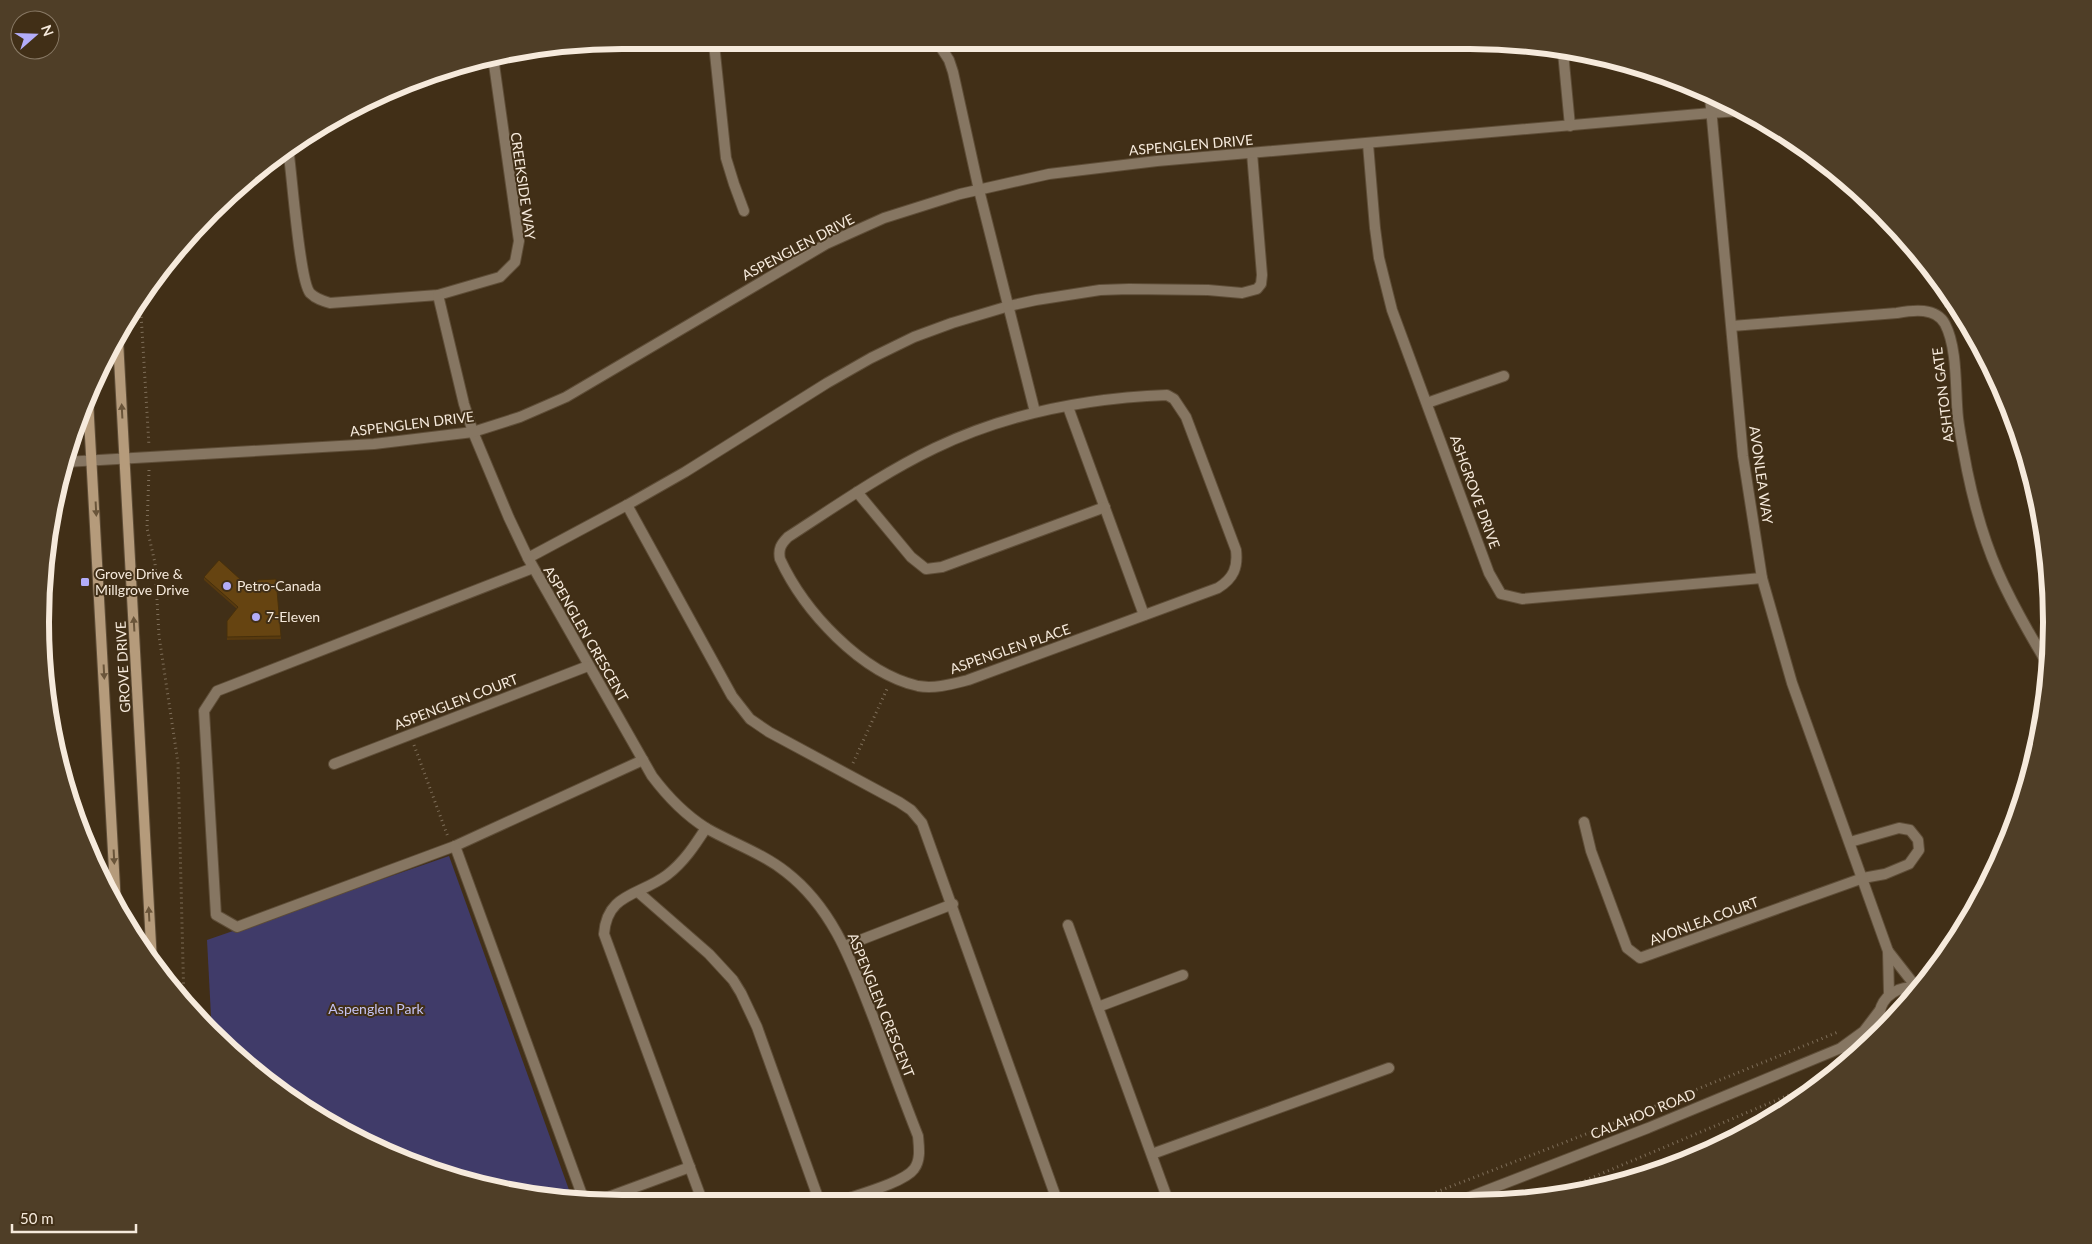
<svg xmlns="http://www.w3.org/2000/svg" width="2092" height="1244" viewBox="0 0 2092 1244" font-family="Lato,sans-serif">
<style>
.green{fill:#403b69}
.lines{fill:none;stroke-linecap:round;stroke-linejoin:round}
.service-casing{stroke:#5e4d37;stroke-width:12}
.minor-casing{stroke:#5e4d37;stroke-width:12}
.tertiary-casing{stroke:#5e4d37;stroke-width:12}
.secondary-casing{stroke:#5e4d37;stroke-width:12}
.path{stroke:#7e6e59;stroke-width:3;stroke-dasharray:1 4;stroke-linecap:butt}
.service{stroke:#867662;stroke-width:10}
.minor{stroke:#867662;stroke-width:10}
.tertiary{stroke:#867662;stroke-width:10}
.secondary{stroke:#b59b7b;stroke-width:10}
.wall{fill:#583a0f}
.building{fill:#641;stroke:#47300c}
.oneway{fill:#6a553a}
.poi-dot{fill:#b3adf9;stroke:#412f17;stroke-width:2}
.labels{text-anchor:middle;stroke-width:4;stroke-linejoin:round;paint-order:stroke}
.street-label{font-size:14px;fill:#f6eadc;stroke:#412f17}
.poi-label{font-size:14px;fill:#f6eadc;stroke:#412f17;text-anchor:start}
.park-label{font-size:14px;fill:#c5c3f2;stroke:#412f17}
.rim{fill:none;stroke:#f6eadc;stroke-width:6}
</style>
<rect width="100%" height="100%" fill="#412f17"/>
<path class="green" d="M449,856L573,1201L435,1173L298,1106L212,1035L207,940Z"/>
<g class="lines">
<g class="service-casing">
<g id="service">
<path d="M1068,407L1144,615"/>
<path d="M857,492L911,557L926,569L942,567L1105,507"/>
<path d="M627,505L732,696L750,719L769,732L899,802L911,810L922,823L1058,1203"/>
<path d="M528,558L627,505L685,472L827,383L871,358L914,337L952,323L1009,306L1036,300L1100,290L1129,289L1208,290L1242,293L1257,289L1261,284L1262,275L1252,153"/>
<path d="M533,568L217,691L204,711L216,915L237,927L455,846L643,760"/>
<path d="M455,846L585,1203"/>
<path d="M638,892L709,954L733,980L741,993L757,1027L820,1203"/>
<path d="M845,946L953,904"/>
<path d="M1098,1007L1183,975"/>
<path d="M592,1203L690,1167"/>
</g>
</g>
<g class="minor-casing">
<g id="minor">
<path d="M938,43L949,60L953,72L979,190L1035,412"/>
<path d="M714,44L726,158L734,184L744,211"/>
<path d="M1563,52L1570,126"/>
<path d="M1711,113L1738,111"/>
<path d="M1368,144L1375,228L1379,258L1392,310L1489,573L1501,594L1522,599L1762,578"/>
<path d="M288,148C292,172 299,280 310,293C316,299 323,301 330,303L438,295L500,277L515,262L519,241L493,57"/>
<path d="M438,295L464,404L473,432L509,518L528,558L652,776C667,796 684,814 706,828C732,843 762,853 786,872C835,910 853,966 875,1022C889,1060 903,1098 918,1136C919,1147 921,1160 914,1169C904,1183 853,1196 835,1203"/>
<path d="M1732,326L1897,313C1913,310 1936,307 1945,324C1958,349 1955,390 1958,418C1960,435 1964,453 1967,470C1974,504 1984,540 1998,572C2012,604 2030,635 2048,665"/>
<path d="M1167,395L1174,399L1186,417L1236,550C1238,567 1234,578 1218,588L968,680C952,684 935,689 918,686C861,673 804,611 780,559C778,549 781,544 788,537C836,506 883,473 935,448C1006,414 1088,398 1167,395Z"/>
<path d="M1427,403L1504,376"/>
<path d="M334,764L588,666"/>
<path d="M1584,822L1591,851L1627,948L1640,958L1863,878L1885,874L1909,864L1919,850L1918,840L1910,830L1899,828L1850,842"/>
<path d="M1068,925L1169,1203"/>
<path d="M1152,1154L1389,1068"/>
<path d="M703,1203L604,934C607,893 639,896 667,875C684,862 695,845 706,828"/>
</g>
</g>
<g class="tertiary-casing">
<g id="tertiary">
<path d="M1710,97L1743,456L1762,578L1792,683L1888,951L1889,994"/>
<path d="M65,462L374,444L473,432L520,417L566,397L826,244L884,218L960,194L1049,174L1157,161L1711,113"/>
<path d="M1888,951L1917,988"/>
<path d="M1881,1028C1874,1003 1892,985 1917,988"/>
<path d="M1842,1047L1864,1031L1880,1010"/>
<path d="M1454,1203L1648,1128L1841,1048L1868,1044"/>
</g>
</g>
<g class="secondary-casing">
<g id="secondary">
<path d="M118,340L152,963"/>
<path d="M88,400L116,906"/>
</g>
</g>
<g class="path">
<path d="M140,297L149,446"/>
<path d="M1945,307L1954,299"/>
<path d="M149,470L147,528L155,563L159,636L178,763L184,1004"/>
<path d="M414,745L448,837"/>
<path d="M853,763L887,689"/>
<path d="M1548,1196L1827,1079"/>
<path d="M1408,1203L1599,1129L1838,1032"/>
</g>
<use href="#service" class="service"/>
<use href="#minor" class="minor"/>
<use href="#tertiary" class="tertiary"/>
<use href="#secondary" class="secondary"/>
</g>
<path class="wall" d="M204,577L281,636V639L227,640V621L237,609L204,580Z"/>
<path class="building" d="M219,560L251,589L258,580L276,579L281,636L227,637V621L238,607L204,577Z"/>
<defs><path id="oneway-solid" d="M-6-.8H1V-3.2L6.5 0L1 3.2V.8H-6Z" transform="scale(1.25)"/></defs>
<g class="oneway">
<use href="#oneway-solid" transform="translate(122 411) rotate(-93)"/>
<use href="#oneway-solid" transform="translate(96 509) rotate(87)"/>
<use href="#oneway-solid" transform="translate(134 624) rotate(-93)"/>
<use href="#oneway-solid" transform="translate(104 672) rotate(87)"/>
<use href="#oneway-solid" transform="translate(114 857) rotate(87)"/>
<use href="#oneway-solid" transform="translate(149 914) rotate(-93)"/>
</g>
<g class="poi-dot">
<rect x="80" y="577" width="10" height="10" rx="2.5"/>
<circle cx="227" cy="586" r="5"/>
<circle cx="256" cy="617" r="5"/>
</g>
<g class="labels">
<g class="street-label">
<text transform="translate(1191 145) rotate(-5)" y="5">ASPENGLEN DRIVE</text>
<text transform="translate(523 186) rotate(82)" y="5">CREEKSIDE WAY</text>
<text transform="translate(798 247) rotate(-28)" y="5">ASPENGLEN DRIVE</text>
<text transform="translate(1943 395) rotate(-97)" y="5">ASHTON GATE</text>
<text transform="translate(412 424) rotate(-7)" y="5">ASPENGLEN DRIVE</text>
<text transform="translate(1761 475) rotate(82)" y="5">AVONLEA WAY</text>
<text transform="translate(1475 492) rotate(70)" y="5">ASHGROVE DRIVE</text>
<text transform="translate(586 634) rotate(60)" y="5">ASPENGLEN CRESCENT</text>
<text transform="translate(1010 649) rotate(-19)" y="5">ASPENGLEN PLACE</text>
<text transform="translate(123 667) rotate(-93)" y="5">GROVE DRIVE</text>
<text transform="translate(456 702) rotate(-21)" y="5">ASPENGLEN COURT</text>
<text transform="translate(1704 921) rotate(-20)" y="5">AVONLEA COURT</text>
<text transform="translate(881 1005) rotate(68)" y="5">ASPENGLEN CRESCENT</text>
<text transform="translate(1643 1114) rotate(-22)" y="5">CALAHOO ROAD</text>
</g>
<g class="poi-label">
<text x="95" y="579">Grove Drive &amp;<tspan x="95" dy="16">Millgrove Drive</tspan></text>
<text x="237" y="591">Petro-Canada</text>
<text x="266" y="622">7-Eleven</text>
</g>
<g class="park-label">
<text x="376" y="1014">Aspenglen Park</text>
</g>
</g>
<path d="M0 0H2092V1244H0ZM622 49H1470A573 573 0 0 1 2043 622V622A573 573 0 0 1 1470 1195H622A573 573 0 0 1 49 622V622A573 573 0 0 1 622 49Z" fill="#4f3e27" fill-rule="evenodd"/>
<path class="rim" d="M622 49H1470A573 573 0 0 1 2043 622V622A573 573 0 0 1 1470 1195H622A573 573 0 0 1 49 622V622A573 573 0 0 1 622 49Z"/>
<g transform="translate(35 35) rotate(70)"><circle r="24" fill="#412f17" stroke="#897a66"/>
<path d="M0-4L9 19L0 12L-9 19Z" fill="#b3adf9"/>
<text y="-8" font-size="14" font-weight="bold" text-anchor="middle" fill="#f6eadc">N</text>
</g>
<path d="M12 1224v8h124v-8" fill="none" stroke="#f6eadc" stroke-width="2.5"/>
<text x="20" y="1224" font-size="15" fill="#f6eadc" stroke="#412f17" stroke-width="4" paint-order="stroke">50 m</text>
</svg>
